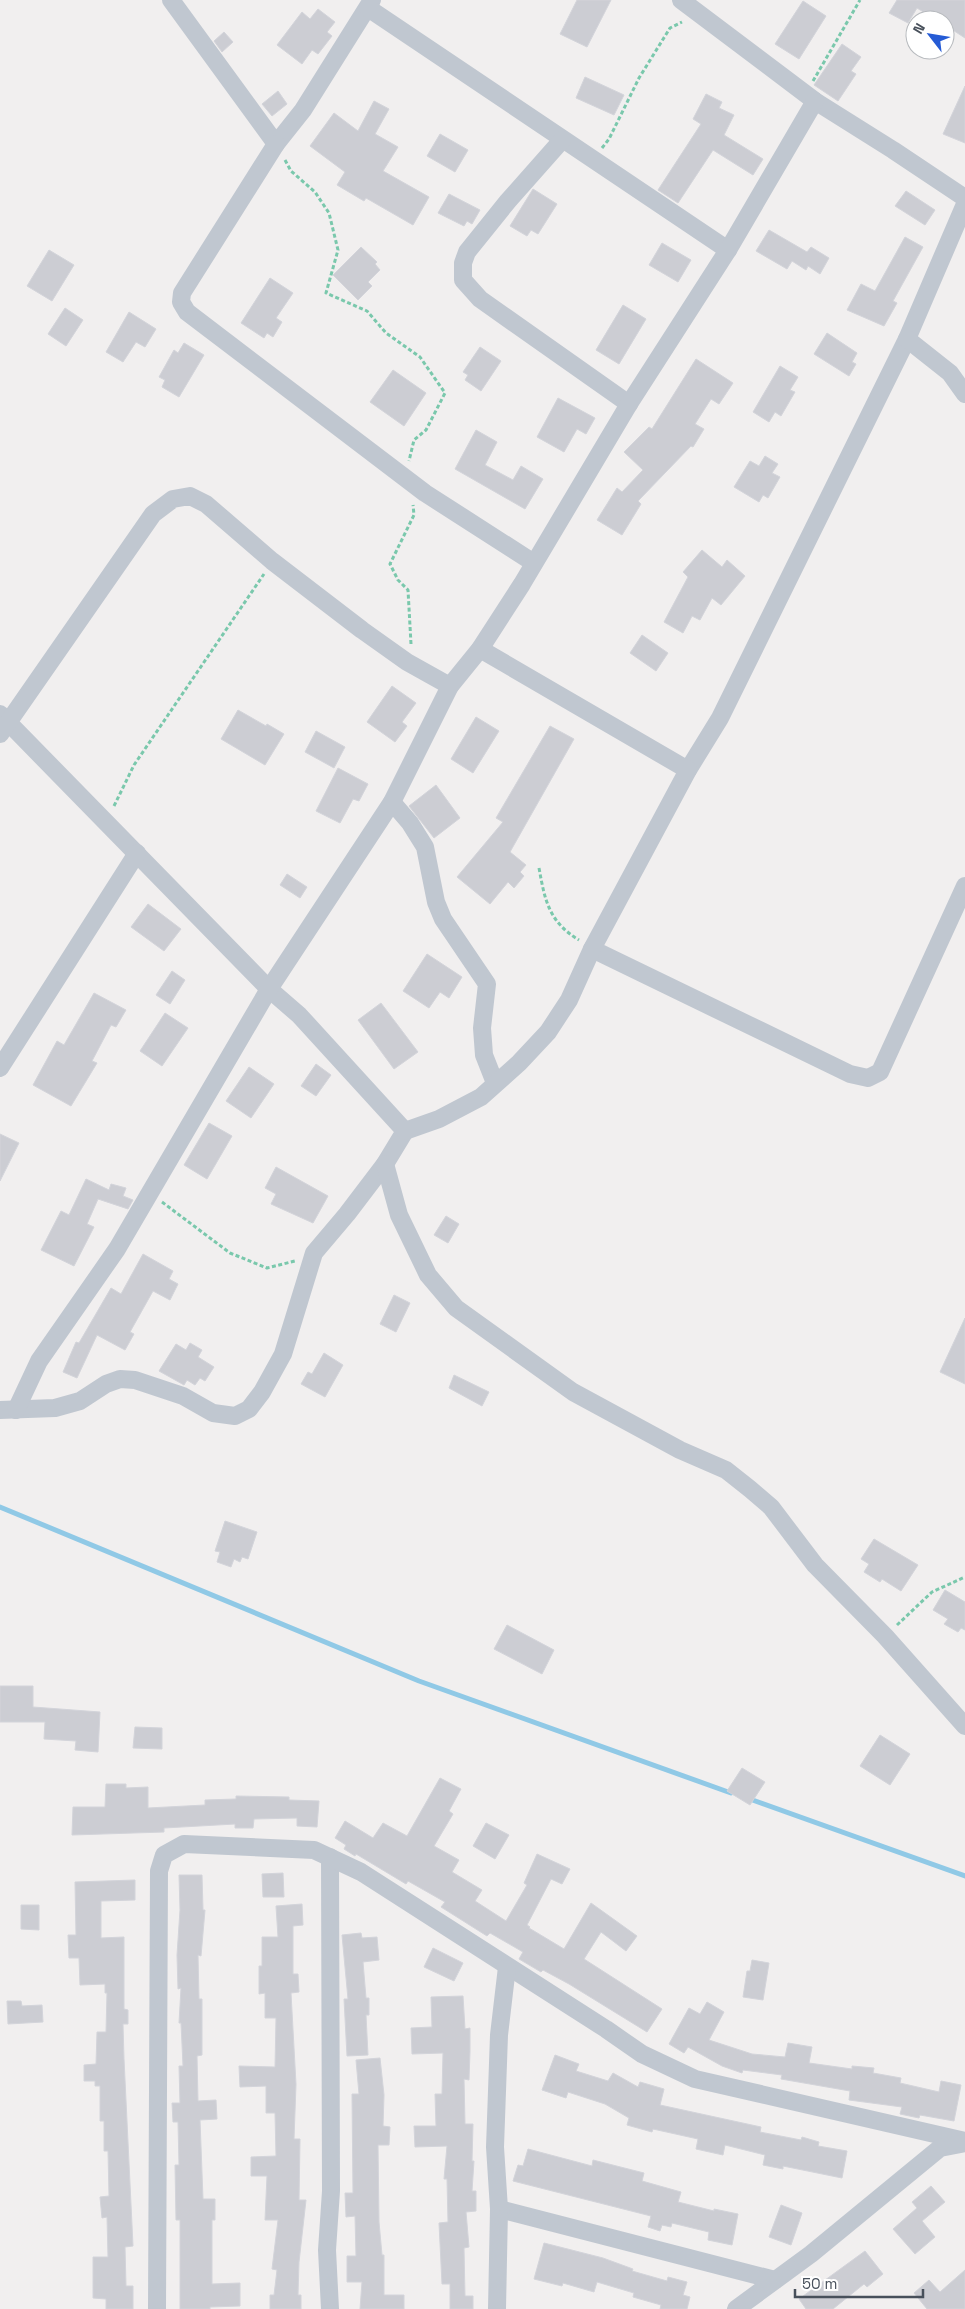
<svg xmlns="http://www.w3.org/2000/svg" width="965" height="2309" viewBox="0 0 965 2309" font-family="'Space Grotesk',sans-serif">
<style>
.lines{fill:none;stroke-linecap:round;stroke-linejoin:round}
.stream{stroke:#90c9e6;stroke-width:5}
.building{fill:#cccdd3;stroke:#d3d4da}
.path{stroke:#7ac8ac;stroke-width:3;stroke-dasharray:4 2.5;stroke-linecap:butt}
.minor{stroke:#c0c7d0;stroke-width:18}
</style>
<rect width="100%" height="100%" fill="#f1efef"/>
<g class="lines">
<g class="stream">
<path d="M0,1507L419,1681L731,1793"/>
<path d="M747,1798L965,1876"/>
</g>
</g>
<g class="building">
<path d="M577,0H611L587,47L560,34Z"/>
<path d="M897,0H965V38L945,25V20H936L917,8L908,23L889,13Z"/>
<path d="M803,1L826,16L799,59L775,44Z"/>
<path d="M318,9L335,22L327,32L332,36L318,54L312,50L302,64L277,45L302,12L310,19Z"/>
<path d="M224,32L233,42L222,52L214,41Z"/>
<path d="M842,44L861,57L851,71L856,74L838,101L814,85Z"/>
<path d="M585,77L624,95L614,115L576,98Z"/>
<path d="M965,86V143L943,134Z"/>
<path d="M278,91L287,104L272,116L262,104Z"/>
<path d="M706,94L722,102L719,108L734,115L724,135L763,159L753,175L713,150L678,203L658,190L701,124L693,119Z"/>
<path d="M374,101L389,109L375,134L398,147L383,171L429,197L413,225L366,198L364,201L337,185L345,172L310,146L334,113L358,131Z"/>
<path d="M440,134L468,150L455,172L427,156Z"/>
<path d="M533,189L557,204L538,234L531,230L527,236L510,226Z"/>
<path d="M906,191L935,210L925,225L895,206Z"/>
<path d="M449,194L480,210L472,224L467,221L464,226L438,213Z"/>
<path d="M769,230L807,252L811,247L829,258L820,274L808,266L806,270L792,261L787,269L756,251Z"/>
<path d="M905,237L923,247L893,301L897,303L884,326L847,310L861,284L875,291Z"/>
<path d="M662,243L691,260L678,282L649,265Z"/>
<path d="M361,247L377,262L375,264L380,270L368,282L372,286L358,300L333,275Z"/>
<path d="M49,250L74,265L52,301L27,286Z"/>
<path d="M270,278L293,293L276,318L282,322L273,337L267,333L264,338L241,323Z"/>
<path d="M623,305L646,319L619,364L596,350Z"/>
<path d="M65,308L83,320L66,346L48,334Z"/>
<path d="M129,312L156,329L145,347L136,342L123,362L106,352Z"/>
<path d="M827,333L857,353L852,362L856,364L849,376L814,354Z"/>
<path d="M184,343L204,355L179,397L162,387L165,380L159,377L174,350L178,353Z"/>
<path d="M480,347L501,361L481,391L465,380L468,375L463,372Z"/>
<path d="M696,359L733,383L719,404L711,399L695,424L704,429L693,447L691,446L638,501L641,504L622,535L597,520L617,488L622,492L643,470L624,452L649,427L652,429Z"/>
<path d="M780,366L798,377L790,390L795,392L781,416L775,412L769,422L753,412Z"/>
<path d="M393,370L426,393L404,426L370,402Z"/>
<path d="M558,398L595,418L586,434L577,429L564,452L537,437Z"/>
<path d="M476,430L497,442L485,465L513,480L521,466L543,479L525,509L455,469Z"/>
<path d="M765,456L778,464L772,473L780,477L768,498L763,495L759,502L734,487L750,461L759,466Z"/>
<path d="M702,550L722,567L727,560L745,576L721,605L712,598L700,620L692,616L683,633L664,622L688,577L683,572Z"/>
<path d="M642,635L668,653L656,671L630,653Z"/>
<path d="M392,686L416,703L402,722L407,726L395,742L367,722Z"/>
<path d="M238,710L266,726L267,724L284,734L265,765L221,739Z"/>
<path d="M476,717L499,731L473,773L451,759Z"/>
<path d="M550,726L574,739L510,852L526,865L520,872L524,876L514,888L508,882L490,904L457,877L503,822L496,818Z"/>
<path d="M316,731L345,747L334,768L305,752Z"/>
<path d="M338,768L368,784L359,801L353,799L340,823L316,811Z"/>
<path d="M436,785L460,818L434,838L409,806Z"/>
<path d="M287,874L307,887L300,898L280,885Z"/>
<path d="M148,904L181,929L164,951L131,927Z"/>
<path d="M427,954L462,977L449,998L440,992L429,1008L403,991Z"/>
<path d="M172,971L185,980L170,1004L156,995Z"/>
<path d="M94,993L126,1010L116,1027L111,1025L92,1061L97,1063L71,1106L33,1085L57,1041L64,1045Z"/>
<path d="M381,1003L418,1052L394,1069L358,1020Z"/>
<path d="M165,1013L188,1028L162,1066L140,1051Z"/>
<path d="M316,1064L331,1075L316,1096L301,1086Z"/>
<path d="M249,1067L274,1084L251,1118L226,1101Z"/>
<path d="M209,1123L232,1136L207,1179L184,1165Z"/>
<path d="M0,1134L19,1143L0,1181Z"/>
<path d="M276,1167L328,1196L313,1223L271,1204L276,1194L265,1188Z"/>
<path d="M86,1179L109,1190L111,1184L126,1188L123,1196L133,1200L128,1209L98,1199L87,1224L94,1227L74,1266L41,1250L61,1211L69,1215Z"/>
<path d="M446,1216L459,1224L448,1243L434,1235Z"/>
<path d="M143,1254L173,1271L169,1279L178,1284L170,1300L153,1291L130,1332L134,1334L125,1350L97,1335L77,1378L63,1372L76,1342L79,1343L111,1288L121,1294Z"/>
<path d="M394,1295L410,1303L396,1332L380,1324Z"/>
<path d="M965,1318V1384L940,1372Z"/>
<path d="M190,1343L202,1350L198,1357L214,1367L205,1381L200,1378L195,1385L187,1380L184,1385L159,1371L176,1344L186,1350Z"/>
<path d="M324,1353L343,1365L325,1397L301,1384L308,1372L312,1374Z"/>
<path d="M454,1375L489,1392L482,1406L449,1388Z"/>
<path d="M225,1521L257,1532L248,1559L242,1557L240,1562L234,1559L231,1567L217,1562L220,1552L215,1551Z"/>
<path d="M874,1539L918,1565L901,1591L882,1579L880,1582L864,1572L869,1564L861,1559Z"/>
<path d="M945,1590L965,1602V1630L961,1628L958,1632L944,1624L948,1619L933,1610Z"/>
<path d="M507,1625L554,1650L542,1674L494,1649Z"/>
<path d="M0,1686H33V1707L100,1712L98,1752L75,1750L76,1741L44,1739L45,1722H0Z"/>
<path d="M135,1727L162,1728V1749L133,1748Z"/>
<path d="M880,1735L910,1754L890,1785L860,1766Z"/>
<path d="M742,1768L765,1782L750,1805L727,1791Z"/>
<path d="M440,1778L461,1789L449,1811L453,1814L434,1846L459,1860L452,1872L482,1890L475,1901L506,1921L527,1885L524,1883L537,1854L570,1869L562,1884L551,1879L527,1925L530,1927L529,1928L564,1949L591,1903L637,1936L626,1951L601,1932L584,1959L662,2009L647,2032L569,1984L543,1970L541,1972L519,1959L523,1952L490,1933L487,1936L441,1907L445,1902L408,1881L406,1884L356,1854L355,1856L344,1849L346,1845L335,1838L345,1821L373,1838L383,1823L407,1836Z"/>
<path d="M106,1784H126V1788L148,1787V1808L205,1805V1800L236,1799V1796L289,1797V1800L319,1801L317,1827L297,1826V1818L254,1819L253,1828H235V1824L164,1828V1832L72,1835L73,1807H105Z"/>
<path d="M486,1823L509,1835L495,1859L473,1846Z"/>
<path d="M283,1873L284,1897H263L262,1874Z"/>
<path d="M179,1875H202L203,1910H205L201,1956L198,1955L199,1999H202V2055L197,2056L198,2101L216,2100L217,2119L200,2120L203,2199H215V2220H212V2284L240,2283V2306L210,2307V2309H180V2220H176L175,2165H179L178,2122H173L172,2103H180L179,2066H183L181,2023H179L181,1988L178,1989L177,1955L180,1910Z"/>
<path d="M135,1880V1900L101,1901V1938L124,1937V2009L128,2010V2024H123L124,2059L133,2246L125,2247L126,2286H133V2309H106V2299L93,2298V2257H108L107,2217L102,2218L100,2197L109,2196L108,2151H104V2121H100V2086H95V2081H84V2065L96,2064L97,2032H106L107,1993H105V1984L80,1985L79,1958H69L68,1935H76L75,1882Z"/>
<path d="M302,1904L303,1925L293,1926V1974H298L299,1992L291,1993L296,2084L294,2139H300L299,2200H306L299,2262L298,2295H301V2309H270V2295H274L277,2270L272,2269L278,2220H265L267,2176H251V2157L276,2156L275,2113H266V2086L240,2087L239,2066L275,2067L276,2018H265V1993L259,1994V1966H262V1937H278L276,1906Z"/>
<path d="M21,1905H39V1930L21,1929Z"/>
<path d="M361,1933L362,1938L377,1937L379,1960L363,1962L366,1998H369V2015H366L368,2055L347,2056L344,1999H348L342,1935Z"/>
<path d="M433,1948L463,1963L454,1981L424,1967Z"/>
<path d="M752,1960L769,1963L763,2000L743,1997L747,1971H750Z"/>
<path d="M463,1996L465,2029L470,2028V2051L469,2080L464,2079L465,2124H473L472,2161H474L472,2191H476V2211L466,2212L469,2247L464,2248L465,2296H473V2309H450V2284H442L439,2223L448,2222L447,2179H444L447,2146L415,2147L414,2126H436L435,2094H442L443,2053L412,2054L411,2028L432,2027L431,1997Z"/>
<path d="M7,2001H21L22,2006L42,2005L43,2022L8,2024Z"/>
<path d="M707,2002L724,2012L709,2040L752,2054L785,2057L788,2043L812,2047L809,2063L852,2069V2066L874,2068L873,2073L901,2078L900,2083L939,2092L941,2081L961,2085L954,2121L920,2115L919,2118L900,2114L902,2107L849,2100L850,2091L781,2079L782,2075L743,2070L742,2073L722,2066L688,2047L684,2053L669,2044L689,2008L700,2014Z"/>
<path d="M555,2055L579,2064L576,2071L608,2081L613,2073L638,2087L640,2082L664,2089L660,2105L761,2127L760,2132L801,2140L802,2137L819,2142L818,2146L847,2151L842,2178L783,2166V2169L763,2165L765,2155L725,2145L723,2155L696,2149L698,2139L653,2129L652,2132L627,2125L629,2118L605,2104L568,2092L566,2098L542,2090Z"/>
<path d="M380,2058L384,2095L383,2126L390,2127L389,2145H378L379,2222L382,2255H384V2295H404V2309H360L362,2282H347V2256H356L355,2216L346,2217L345,2193H353L352,2094H359L356,2060Z"/>
<path d="M528,2149L592,2166L593,2160L644,2173L642,2181L681,2192L678,2202L714,2211V2209L738,2214L732,2245L708,2240L709,2232L672,2223L671,2227L662,2225L660,2231L648,2227L651,2216L513,2181L518,2165L523,2166Z"/>
<path d="M931,2186L945,2202L922,2221L935,2237L915,2254L893,2229L917,2208L912,2202Z"/>
<path d="M781,2205L802,2213L791,2245L769,2237Z"/>
<path d="M544,2243L603,2258L633,2269L632,2271L667,2281L668,2277L687,2282L683,2295L690,2297L687,2309H660L661,2305L633,2297L634,2293L597,2282L594,2292L563,2283L562,2286L534,2279Z"/>
<path d="M865,2251L883,2274L867,2287L864,2284L833,2309H806L799,2299Z"/>
<path d="M965,2270V2309H927L914,2293L929,2280L940,2292Z"/>
</g>
<g class="lines">
<g class="path">
<path d="M813,81L860,0"/>
<path d="M602,148L609,139L639,78L670,28L682,22"/>
<path d="M285,160L291,171L315,192L329,213L338,250L326,293L367,311L386,333L420,357L445,393L426,430L414,440L409,461"/>
<path d="M411,644L408,590L398,580L390,564L414,515L413,505"/>
<path d="M114,806L134,765L264,574"/>
<path d="M539,868C545,901 549,922 579,940"/>
<path d="M162,1202L230,1253L267,1268L295,1261"/>
<path d="M897,1625L932,1592L965,1577"/>
</g>
<g class="minor">
<path d="M171,0L276,144L303,110L372,0"/>
<path d="M681,0L815,101L893,150L965,198"/>
<path d="M368,8L728,250"/>
<path d="M562,140L508,201L467,252L463,263V280L480,299L629,404"/>
<path d="M276,144L182,293L181,302L187,312L425,493L534,563"/>
<path d="M965,204L907,339L720,718L688,770L592,949L850,1074L868,1078L880,1072L965,886"/>
<path d="M907,339L950,373L965,394"/>
<path d="M480,649L688,770"/>
<path d="M0,714L269,989L299,1015L405,1131L385,1164L347,1214L314,1253L283,1354L262,1392L249,1409L235,1416L213,1413L183,1396L135,1380L120,1379L106,1384L80,1401L55,1408L0,1410"/>
<path d="M0,734L153,514L173,499L190,496L206,504L272,561L362,630L407,662L450,686"/>
<path d="M392,802L410,823L425,847L436,902L443,919L487,984L482,1028L484,1055L495,1083"/>
<path d="M0,1068L137,853"/>
<path d="M405,1131L439,1119L481,1097L519,1063L548,1032L569,1000L592,949"/>
<path d="M385,1164L399,1215L428,1275L456,1308L573,1392L680,1450L726,1470L750,1489L771,1507L815,1565L885,1636L965,1726"/>
<path d="M16,1410L39,1361L117,1249L269,989L392,802L450,686L480,649L522,584L629,404L728,250L815,101"/>
<path d="M330,1857L331,2191L327,2250L330,2309"/>
<path d="M499,2209L775,2280"/>
<path d="M157,2309L159,1871L164,1855L184,1844L314,1850L361,1872L606,2029L642,2054L695,2079L965,2141"/>
<path d="M497,2309L499,2209L495,2147L499,2035L507,1967"/>
<path d="M736,2309L811,2254L940,2148L965,2143"/>
</g>
</g>
<g transform="translate(930 35) rotate(301)"><circle r="24" fill="#ffffff" stroke="#b6b9bd"/>
<path d="M0-4L9 19L0 12L-9 19Z" fill="#255bd5"/>
<text y="-8" font-size="14" font-weight="bold" text-anchor="middle" fill="#48505b">N</text>
</g>
<path d="M795 2289v8h128v-8" fill="none" stroke="#48505b" stroke-width="2.5"/>
<text x="802" y="2289" font-size="15" fill="#48505b" stroke="#ffffff" stroke-width="4" paint-order="stroke">50 m</text>
</svg>
